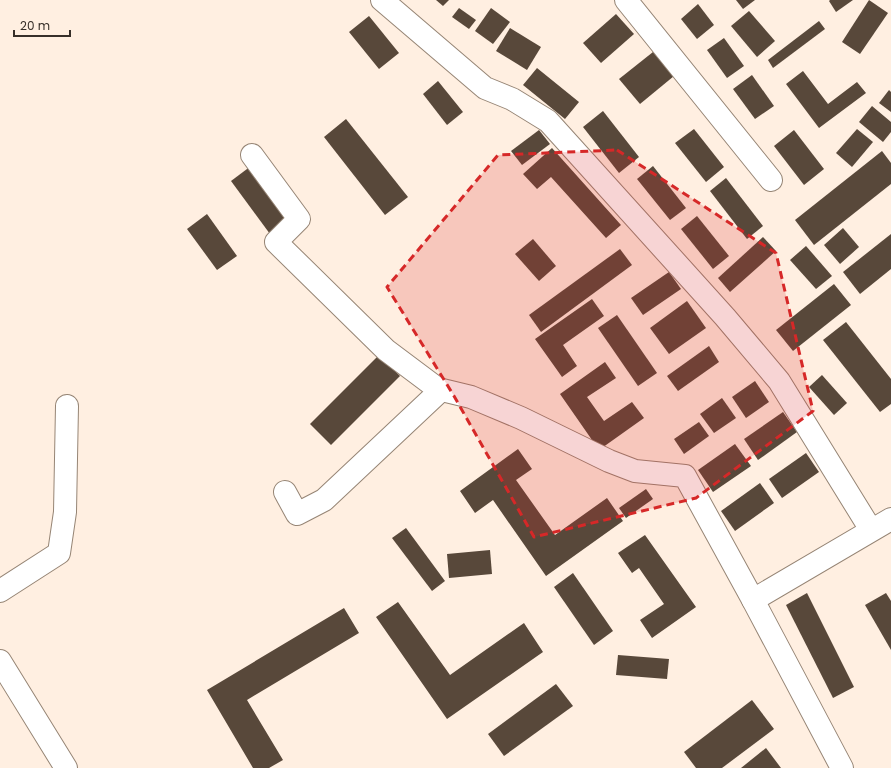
<svg xmlns="http://www.w3.org/2000/svg" width="891" height="768" viewBox="0 0 891 768" font-family="Poppins,sans-serif">
<style>
.building{fill:#58483a}
.lines{fill:none;stroke-linecap:round;stroke-linejoin:round}
.minor-casing{stroke:#968575;stroke-width:24}
.minor{stroke:#fff;stroke-width:22}
.marked{fill:#d62828;fill-opacity:0.2;stroke:#d62828;stroke-width:3;stroke-dasharray:8 5;stroke-linejoin:round}
</style>
<rect width="100%" height="100%" fill="#ffefe1"/>
<g class="building">
<path d="M436,0H449L443,6Z"/>
<path d="M736,0H755L743,9Z"/>
<path d="M830,0H853L836,12L829,1Z"/>
<path d="M869,0L888,13L860,54L842,42Z"/>
<path d="M698,4L714,25L697,39L681,19Z"/>
<path d="M459,8L476,20L469,29L452,17Z"/>
<path d="M491,8L510,22L493,44L475,31Z"/>
<path d="M749,11L775,41L757,57L731,26Z"/>
<path d="M616,14L634,34L601,63L583,43Z"/>
<path d="M369,16L399,53L379,69L349,32Z"/>
<path d="M819,21L825,29L773,68L768,60Z"/>
<path d="M510,28L541,47L527,70L496,51Z"/>
<path d="M724,38L744,66L727,78L707,50Z"/>
<path d="M653,52L674,76L640,104L619,79Z"/>
<path d="M537,68L579,102L565,119L523,85Z"/>
<path d="M803,71L828,104L857,82L866,93L819,128L786,84Z"/>
<path d="M752,75L774,106L755,119L733,89Z"/>
<path d="M438,81L463,112L447,125L423,94Z"/>
<path d="M889,90L891,92V112L879,103Z"/>
<path d="M872,106L891,122V132L883,142L859,122Z"/>
<path d="M603,111L639,157L619,173L583,127Z"/>
<path d="M346,119L408,197L385,215L324,137Z"/>
<path d="M694,129L724,167L706,182L675,143Z"/>
<path d="M857,129L873,142L852,167L836,153Z"/>
<path d="M539,130L550,144L522,165L511,151Z"/>
<path d="M794,130L824,169L804,185L774,146Z"/>
<path d="M552,148L621,225L606,238L551,177L537,189L523,174Z"/>
<path d="M882,151L891,163V184L814,245L795,220Z"/>
<path d="M251,166L290,218L270,234L231,181Z"/>
<path d="M653,166L686,208L670,220L637,179Z"/>
<path d="M726,178L763,226L747,239L710,191Z"/>
<path d="M207,214L237,256L217,270L187,229Z"/>
<path d="M697,216L729,256L713,269L681,229Z"/>
<path d="M843,228L859,247L840,264L824,245Z"/>
<path d="M891,234V269L860,294L843,272Z"/>
<path d="M763,237L776,251L730,292L718,278Z"/>
<path d="M533,239L556,266L539,281L515,254Z"/>
<path d="M806,246L832,276L816,289L790,260Z"/>
<path d="M620,249L632,265L541,332L529,315Z"/>
<path d="M669,272L681,289L643,315L631,298Z"/>
<path d="M834,284L851,305L793,351L776,330Z"/>
<path d="M592,299L604,316L563,345L577,366L562,377L535,339Z"/>
<path d="M687,301L706,328L669,354L650,328Z"/>
<path d="M617,315L657,373L638,386L598,328Z"/>
<path d="M846,322L891,379V404L880,412L823,340Z"/>
<path d="M709,346L719,362L678,391L667,376Z"/>
<path d="M379,355L400,376L331,445L310,424Z"/>
<path d="M605,362L616,378L587,397L604,421L632,402L644,418L599,450L560,394Z"/>
<path d="M822,375L847,403L834,415L809,387Z"/>
<path d="M755,381L769,402L746,418L732,397Z"/>
<path d="M722,398L736,418L714,433L700,414Z"/>
<path d="M783,412L797,432L758,460L744,439Z"/>
<path d="M699,422L709,436L684,454L674,439Z"/>
<path d="M735,444L751,466L713,492L698,470Z"/>
<path d="M518,449L532,469L516,480L555,535L607,498L623,521L546,576L493,500L475,513L460,491Z"/>
<path d="M806,453L819,472L782,498L769,479Z"/>
<path d="M760,483L774,503L735,531L721,511Z"/>
<path d="M646,489L653,499L626,518L619,508Z"/>
<path d="M406,528L445,581L432,591L392,538Z"/>
<path d="M645,535L696,607L652,638L640,620L664,604L639,568L632,573L618,553Z"/>
<path d="M490,550L492,574L449,578L447,554Z"/>
<path d="M573,573L613,631L594,645L554,587Z"/>
<path d="M807,593L854,687L833,698L786,605Z"/>
<path d="M886,593L891,601V650L865,605Z"/>
<path d="M398,602L450,675L524,623L543,652L447,719L376,617Z"/>
<path d="M344,608L359,633L247,700L283,760L269,768H253L207,690Z"/>
<path d="M618,655L669,659L667,679L616,675Z"/>
<path d="M556,684L573,706L504,756L488,734Z"/>
<path d="M752,700L774,729L722,768H696L684,752Z"/>
<path d="M766,748L781,768H741Z"/>
</g>
<g class="lines">
<g class="minor-casing">
<g id="minor">
<path d="M382,0L485,88L512,99L548,121L725,317L779,381L871,530"/>
<path d="M626,0L771,180"/>
<path d="M252,155L299,219L276,242L386,350L438,389L471,397L521,418L609,461L635,471L685,476L753,600"/>
<path d="M285,492L297,514L324,500L441,390"/>
<path d="M0,591L59,553L65,512L67,406"/>
<path d="M0,661L66,768"/>
<path d="M842,768L753,600L891,519"/>
</g>
</g>
<use href="#minor" class="minor"/>
</g>
<path class="marked" d="M617,150L776,253L813,411L696,498L534,537L454,396L387,287L498,155Z"/>
<path d="M14 30v6h56v-6" fill="none" stroke="#372f29" stroke-width="2"/>
<text x="20" y="30" font-size="12" fill="#372f29" stroke="#ffefe1" stroke-width="3" paint-order="stroke">20 m</text>
</svg>
